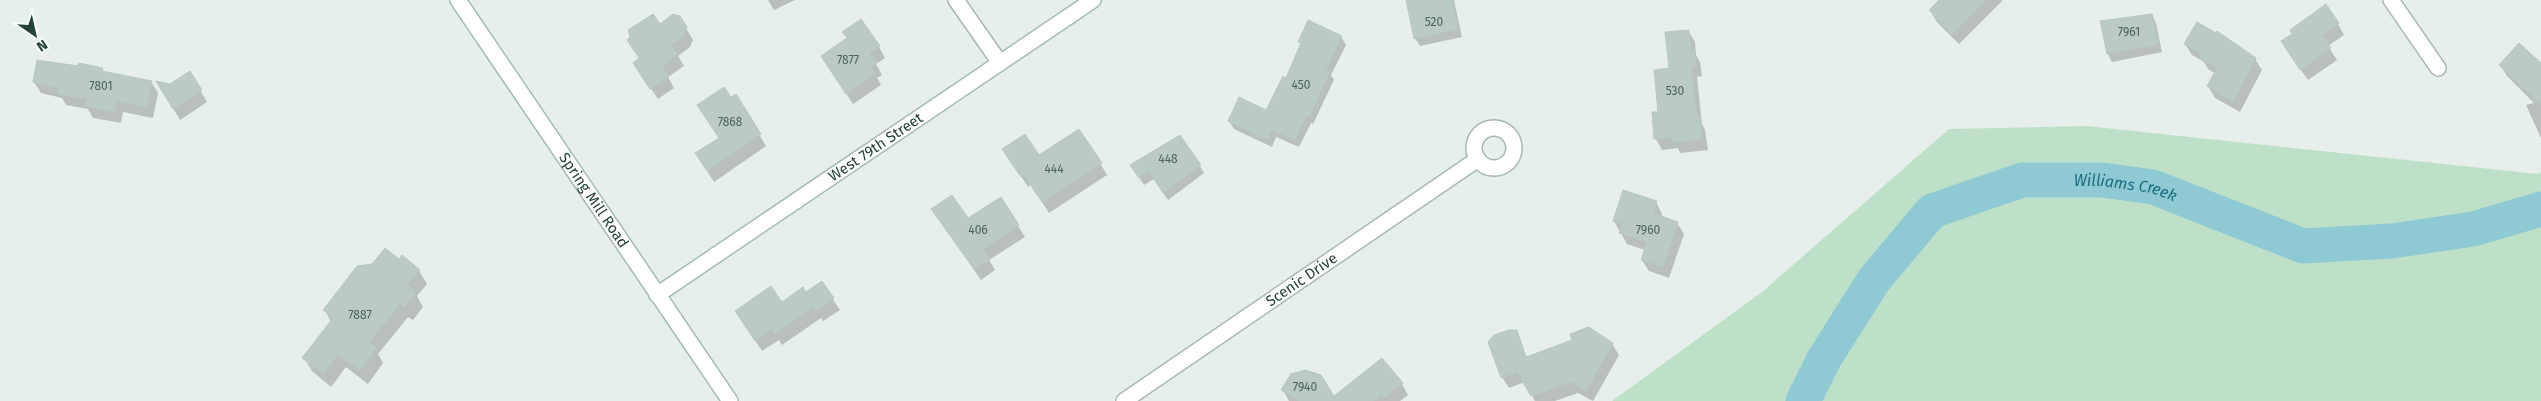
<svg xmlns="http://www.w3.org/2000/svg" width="2541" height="401" viewBox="0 0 2541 401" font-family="'Fira Sans',sans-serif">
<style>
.green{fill:#bfe0c8}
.shadow{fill:#0003}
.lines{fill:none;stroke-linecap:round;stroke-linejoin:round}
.river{stroke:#8ec9d4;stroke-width:35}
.building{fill:#bbcac4;stroke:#b8c9c2}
.street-casing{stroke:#a8b8b2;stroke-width:18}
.secondary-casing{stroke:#a4bbb3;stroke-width:18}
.street{stroke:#fff;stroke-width:15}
.secondary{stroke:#fff;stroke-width:15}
.labels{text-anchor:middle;stroke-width:4.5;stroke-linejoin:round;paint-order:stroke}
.number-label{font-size:12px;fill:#4a645c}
.street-label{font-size:15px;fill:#24423a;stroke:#f7fbf9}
.water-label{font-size:16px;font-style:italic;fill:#1c6f80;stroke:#f7fbf9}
</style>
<rect width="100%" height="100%" fill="#e6efeb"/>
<path class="green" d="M2087,126L2538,174L2541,172V401H1612L1762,292L1949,129Z"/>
<g class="shadow">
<path d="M768,0H795L774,10Z"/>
<path d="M1407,0H1454L1462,37L1420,46L1415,38Z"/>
<path d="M1938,0H2002V1L1959,44L1937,22L1930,10L1939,2Z"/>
<path d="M2152,15L2156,23L2162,52L2112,62L2108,54L2101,22Z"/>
<path d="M2338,24L2344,35L2328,46L2337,60L2308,80L2289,53Z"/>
<path d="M659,25L686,28L693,40L690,47L678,56L684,66L668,77L674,88L658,99L641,74L640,59Z"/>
<path d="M1688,31L1695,42L1696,55L1700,62L1702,76L1697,77L1702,124L1705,130L1708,150L1680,153L1678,148L1662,150L1656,139L1670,69Z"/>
<path d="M2216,35L2255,59L2262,70L2240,112L2215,98L2208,86L2216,74L2208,69L2204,62L2192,55L2185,44Z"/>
<path d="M1341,37L1346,45L1331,75L1334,80L1313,124L1311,123L1299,147L1276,137L1272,147L1234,129L1229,121L1267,112L1286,79L1302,46L1299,42Z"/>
<path d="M848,39L879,47L885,58L876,64L882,75L877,78L881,85L853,104L822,57Z"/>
<path d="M2541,64V138L2526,105L2534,103L2507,76L2500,65Z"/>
<path d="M79,68L102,69L104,72L151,82L158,93L153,118L123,112L121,123L93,118L88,109L66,105L62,98L41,93L34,82Z"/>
<path d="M190,73L207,102L180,120L164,93L170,86Z"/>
<path d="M698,106L751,121L766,146L714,182L703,165L720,139Z"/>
<path d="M1011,160L1100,163L1107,175L1049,213L1031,185L1028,187Z"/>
<path d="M1131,165L1200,166L1204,173L1168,200L1154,179L1144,185Z"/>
<path d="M1001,198L1025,237L989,260L995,270L981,280L932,209L968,220Z"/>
<path d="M1656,202L1662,214L1661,218L1677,223L1684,234L1669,278L1649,271L1642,260L1645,250L1627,244L1614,221Z"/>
<path d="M399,261L419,271L427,284L417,296L423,307L413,320L408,317L378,354L383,363L368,384L346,367L331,387L312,371L304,358L331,322L325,310Z"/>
<path d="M822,283L840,310L823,321L821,318L782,345L779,340L762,351L743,322L806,294Z"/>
<path d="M1516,332L1527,358L1612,344L1619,355L1593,401L1578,393L1555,401H1535L1525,382L1509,388L1502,377Z"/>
<path d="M1298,372H1314L1325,381L1334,398L1402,384L1408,395L1400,401H1289L1283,390Z"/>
</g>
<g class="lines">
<path class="river" id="s1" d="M1803,401L1824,359L1874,280L1932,211L2022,180H2102L2153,187L2303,246L2392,241L2473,229L2541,209"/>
</g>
<g class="building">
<path d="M1406,0H1452L1458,29L1414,39Z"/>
<path d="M1939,0H1986L1952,34L1929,10Z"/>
<path d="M2326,4L2339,23L2322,35L2331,48L2300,70L2281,41L2292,34L2290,30Z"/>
<path d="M653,14L660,24L673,14L680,16L687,27L684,36L671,45L678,54L662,66L669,77L650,89L633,63L639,58L627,40L630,37L628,30Z"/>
<path d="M2152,14L2158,44L2107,54L2100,21Z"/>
<path d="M861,19L880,46L869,53L877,63L871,67L875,73L846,94L821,56L847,38L842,32Z"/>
<path d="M1308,20L1342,36L1326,70L1330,72L1309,117L1306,116L1295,140L1272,130L1267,140L1228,121L1239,97L1266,110L1283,76L1286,78L1301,43L1298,42Z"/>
<path d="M2197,22L2216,33L2217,31L2256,58L2233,102L2207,86L2217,68L2200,58L2202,54L2184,44Z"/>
<path d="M1689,30L1691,50L1694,49L1696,65L1691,66L1697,117H1700L1702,139L1673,142L1672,137L1654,139L1652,112H1658L1654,70L1669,68L1665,32Z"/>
<path d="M2519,43L2541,63V105L2499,65Z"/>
<path d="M37,60L78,66L79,63L103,68L102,71L152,81L147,107L117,101L115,112L85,106L87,99L58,94L59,88L33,82Z"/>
<path d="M190,71L202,90L173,109L156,81L170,84Z"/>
<path d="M724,87L731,97L736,94L761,134L707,171L695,153L719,138L697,105Z"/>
<path d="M1079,129L1102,163L1042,202L1024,175L1021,177L1002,149L1025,134L1039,155Z"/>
<path d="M1180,135L1201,165L1163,193L1149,171L1139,178L1130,165Z"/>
<path d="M1623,190L1657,201L1653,213L1678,222L1663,267L1641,260L1647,242L1619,233L1622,224L1613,221Z"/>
<path d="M952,195L968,218L1001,197L1019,225L983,249L990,259L974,269L931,209Z"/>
<path d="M385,248L399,259L402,255L420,270L407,285L416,293L404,307L400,304L369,342L376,348L360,371L338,354L323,374L302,358L333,318L323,310L357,266L372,264Z"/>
<path d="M822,281L834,298L816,311L813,307L775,334L771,329L755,341L735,311L771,286L782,302L803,287L806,292Z"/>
<path d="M1589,327L1613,343L1586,391L1571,382L1531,396L1517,372L1501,378L1488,342L1494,335L1509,330H1517L1526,357L1572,340L1570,334Z"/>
<path d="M1382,358L1403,383L1384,398L1382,394L1373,401H1299L1281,390L1291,374L1305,370L1321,375L1334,396Z"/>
</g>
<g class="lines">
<g class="street-casing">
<g id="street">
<path d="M956,0L1000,63"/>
<path d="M2391,0L2438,68"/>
<circle cx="1494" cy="148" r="20"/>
<path id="s2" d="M1124,401L1478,159"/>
</g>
</g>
<g class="secondary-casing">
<g id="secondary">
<path id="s3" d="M458,0L730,401"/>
<path id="s4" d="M657,295L1093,0"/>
</g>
</g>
<use href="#street" class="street"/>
<use href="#secondary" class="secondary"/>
</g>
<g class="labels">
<g class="number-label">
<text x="1434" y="26">520</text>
<text x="2129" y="36">7961</text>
<text x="848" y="64">7877</text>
<text x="1301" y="89">450</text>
<text x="101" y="90">7801</text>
<text x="1675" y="95">530</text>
<text x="730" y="126">7868</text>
<text x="1168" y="163">448</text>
<text x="1054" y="173">444</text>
<text x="978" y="234">406</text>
<text x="1648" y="234">7960</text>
<text x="360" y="319">7887</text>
<text x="1305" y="391">7940</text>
</g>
<g class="street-label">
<text dy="5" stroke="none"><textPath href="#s4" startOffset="264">West 79th Street</textPath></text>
<text dy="5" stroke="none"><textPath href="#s3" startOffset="242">Spring Mill Road</textPath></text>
<text dy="5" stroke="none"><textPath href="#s2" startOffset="215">Scenic Drive</textPath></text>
</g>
<g class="water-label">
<text dy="6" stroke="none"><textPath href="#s1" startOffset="430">Williams Creek</textPath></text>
</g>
</g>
<g transform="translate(35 35) rotate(146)" stroke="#f7fbf9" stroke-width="4" paint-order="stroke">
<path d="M0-4L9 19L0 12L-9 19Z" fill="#24423a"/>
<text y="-8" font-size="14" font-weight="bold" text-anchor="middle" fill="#24423a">N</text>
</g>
</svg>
